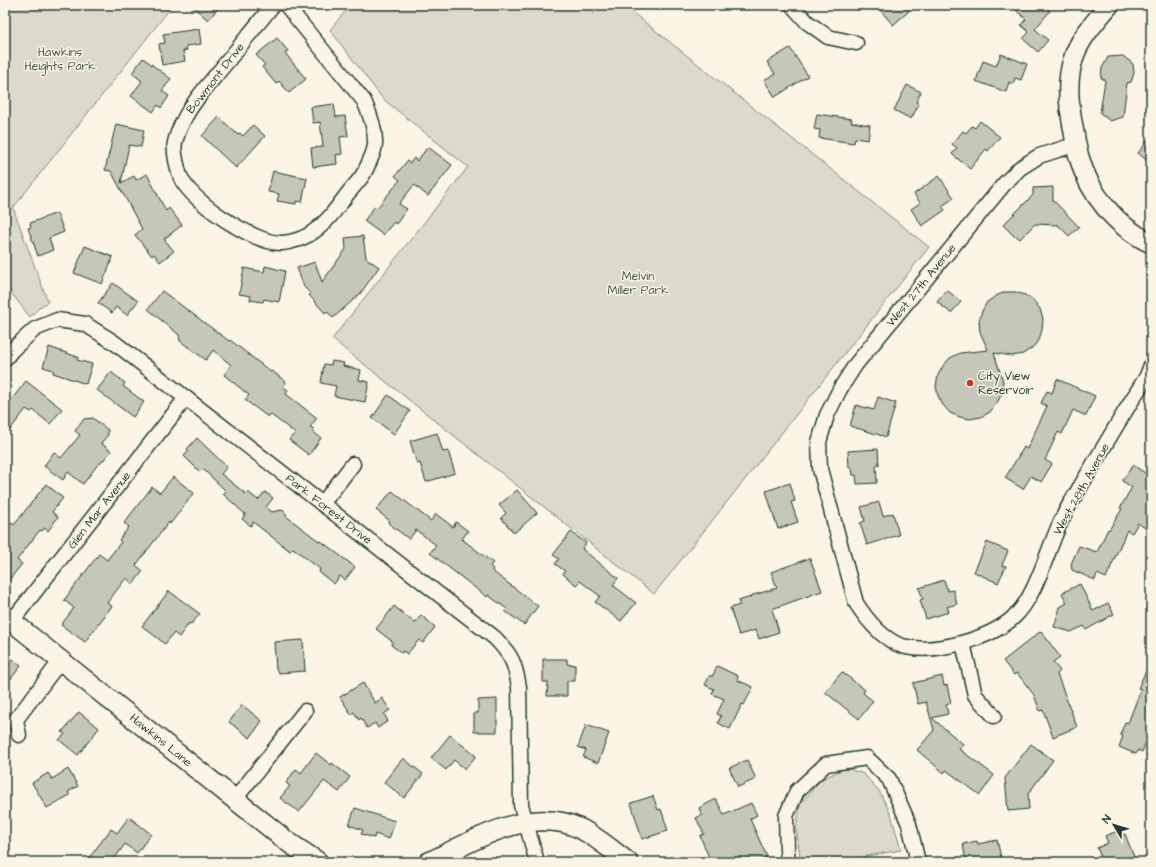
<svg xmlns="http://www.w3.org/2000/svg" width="1156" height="867" viewBox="0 0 1156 867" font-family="'Architects Daughter',sans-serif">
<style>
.green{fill:#dcdacc;stroke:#7e8c80}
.building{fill:#c5c7b9;stroke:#1f3d34}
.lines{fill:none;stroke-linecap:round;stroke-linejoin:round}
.street-casing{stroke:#1f3d34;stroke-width:17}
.secondary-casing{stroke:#1f3d34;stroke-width:22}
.street{stroke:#fcf5e5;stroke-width:14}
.secondary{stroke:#fcf5e5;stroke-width:19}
.poi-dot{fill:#c8321e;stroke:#fcf5e5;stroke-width:1.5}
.labels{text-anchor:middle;stroke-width:3;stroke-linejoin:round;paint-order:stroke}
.park-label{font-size:12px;fill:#455c52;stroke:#fcf5e5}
.street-label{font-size:12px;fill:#1f3d34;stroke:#fcf5e5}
.poi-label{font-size:12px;fill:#1f3d34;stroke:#fcf5e5;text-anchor:start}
</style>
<rect width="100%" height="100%" fill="#fcf5e5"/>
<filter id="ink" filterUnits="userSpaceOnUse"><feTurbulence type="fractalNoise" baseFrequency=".025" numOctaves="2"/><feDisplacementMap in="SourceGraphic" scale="8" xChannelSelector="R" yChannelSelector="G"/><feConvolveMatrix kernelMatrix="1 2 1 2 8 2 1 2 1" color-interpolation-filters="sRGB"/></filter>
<g filter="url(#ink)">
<g class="green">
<path d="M5,5H173L13,208L48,302L41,306L30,317L5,285Z"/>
<path d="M350,5H584L594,13L600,5H623L929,247L654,594L332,339L468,167L383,99L330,30Z"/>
<path d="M845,768L864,774L879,791L891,814L901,850L845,860L844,862H801L796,829L800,805L820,780Z"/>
</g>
<g class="building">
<path d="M191,5H221L208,20Z"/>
<path d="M876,5H904L909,11L893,25Z"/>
<path d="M1010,5H1043L1050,11L1035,29L1048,40L1038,52L1023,39L1029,32L1021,25L1026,19Z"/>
<path d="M199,29L201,44L186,46L187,50L183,51L185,61L162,65L159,44L165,43L163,34Z"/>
<path d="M277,38L288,51L285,53L306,79L289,93L279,81L276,84L262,67L265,65L256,55Z"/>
<path d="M790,48L808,76L775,97L764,80L775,74L767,62Z"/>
<path d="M1001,54L1027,64L1021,80L1015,78L1013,84L1009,82L1006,92L976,81L983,61L996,66Z"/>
<path d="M1123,56L1133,64L1134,73L1131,82L1127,83L1123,117L1110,121L1100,113L1105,80L1101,78L1102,68L1108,57Z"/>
<path d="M143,58L171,79L162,91L169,96L161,108L158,105L153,112L131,96L142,81L132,73Z"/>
<path d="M907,85L921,92L916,102L919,104L911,119L894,110Z"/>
<path d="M334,104L336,117L345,116L348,136L340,137L342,154L336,155L337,164L313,167L311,148L323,147L320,122L313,123L311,107Z"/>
<path d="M817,114L852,119L851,122L870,125L868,140L855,138L854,143L819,138L820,130L814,129Z"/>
<path d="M219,117L238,135L240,133L243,136L253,125L265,136L236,168L202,136Z"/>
<path d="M980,121L1000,137L988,151L986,149L970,169L952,154L957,148L952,144L963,131L966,133L972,126L975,128Z"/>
<path d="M116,124L144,130L141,147L129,145L121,183L134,176L136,180L147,174L166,211L169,208L182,225L164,239L174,251L160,262L154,254L152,256L135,235L142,229L111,171L105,170Z"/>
<path d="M1151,136V164L1138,153Z"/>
<path d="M428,147L452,165L428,196L414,185L399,204L407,209L396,224L394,222L383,235L364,221L375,206L377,208L400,180L395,176L407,161L410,163L414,158L417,161Z"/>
<path d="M273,171L307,178L302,202L296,201V204L277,201L279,194L268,192Z"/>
<path d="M939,176L954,198L942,206L945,210L922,226L911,209L920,203L914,194Z"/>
<path d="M1053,187V200L1079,227L1069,236L1058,225L1035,224L1020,239L1016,236L1015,237L1003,225L1033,195V188Z"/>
<path d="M57,213L64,232L49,238L53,250L38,256L28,228L31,227L30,223Z"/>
<path d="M363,236L366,258L379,267L360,294L333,318L327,311L325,313L309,295L311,294L304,287L297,268L315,262L322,282L346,249L345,238Z"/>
<path d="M85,246L113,257L102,284L74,273Z"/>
<path d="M265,266L285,271L279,302L264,299L263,302L250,300L251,296L239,294L244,268L264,272Z"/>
<path d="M113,283L138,301L127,315L116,307L112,313L98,303Z"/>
<path d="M947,290L961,302L951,313L937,302Z"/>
<path d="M162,291L229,341L230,340L271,372L272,371L286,382L283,387L288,390L286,394L317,418L310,427L314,429L312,431L321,438L309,455L289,440L295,433L270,414L268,417L245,400L249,395L224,375L231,365L213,350L206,360L180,341L179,335L148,309Z"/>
<path d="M1005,292H1015L1025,295L1034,301L1040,309L1043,319L1042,330L1039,340L1032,348L1023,354L1012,356L994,353L1003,381L1002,393L997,403L990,412L981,417L970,419L960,417L950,413L943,405L938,396L936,386L938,375L943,366L950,358L960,353L988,350L980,332L979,321L982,311L987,302L996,296Z"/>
<path d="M49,347L78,357L77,360L92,364L86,384L53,373V370L43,367Z"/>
<path d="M332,361L344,363L343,366L361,370L359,380L369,382L365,402L334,396L336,386L321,383L324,364L331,365Z"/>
<path d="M111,372L125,383L123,386L144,402L133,417L97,390Z"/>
<path d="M1057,379L1095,396L1086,416L1073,410L1062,434L1058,432L1045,460L1052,464L1041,482L1031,476L1023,489L1005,478L1024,447L1027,449L1047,406L1041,403L1047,391L1052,393Z"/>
<path d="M26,381L62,409L50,424L33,410L31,412L26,409L5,436V408Z"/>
<path d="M388,395L410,411L394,434L372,418Z"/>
<path d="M878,397L896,403L886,437L850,426L856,405L874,410Z"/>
<path d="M93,418L108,430V435L101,443L111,451L100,464L99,463L83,484L68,472L63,480L44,466L54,452L61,458L80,435L75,431L84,419Z"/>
<path d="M437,433L443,452L448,451L455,473L426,482L420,463L417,464L410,441Z"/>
<path d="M197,438L227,467L221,474L246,494L248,492L258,500L265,492L273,498L266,507L272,512L282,510L286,513V516L320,542L321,541L355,567L345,580L340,576L334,584L319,572L320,569L293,548L290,551L253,522L251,526L242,519L245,515V514L223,494L226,491L203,469L200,472L184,456L189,451L187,449Z"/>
<path d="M878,449L879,465H876L877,483L857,484L856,475H853L852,468H849L848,451Z"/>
<path d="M1133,465L1151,477V519L1145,528L1138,523L1132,533L1127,530L1106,578L1097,574L1095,580L1072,570L1071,564L1079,546L1097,552L1108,529L1109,530L1122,509L1120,508L1132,487L1122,481Z"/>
<path d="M173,477L194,493L170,524L169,522L136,565L143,571L133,584L126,578L107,603L112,606L85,642L61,625L74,608L64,600L99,554L107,560L121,542L119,540L129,527L124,523L152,487L160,493Z"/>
<path d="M790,483L795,501L791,502L798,522L778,529L766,491Z"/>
<path d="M46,484L63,498L52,512L58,517L48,531L44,528L42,531L40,530L17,560L22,564L5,585V532L12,523L14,525Z"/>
<path d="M517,490L537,513L514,533L501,518L506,513L499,505Z"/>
<path d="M392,491L431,521L436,514L453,527L456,522L468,531L462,539L493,563L490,566L493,569L492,571L538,606L524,625L505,611L507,609L488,595L487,597L430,553L436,545L416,530L409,539L388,523L390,521L376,510Z"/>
<path d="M879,502L883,516L893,513L899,535L867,545L860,523L865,521L861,507Z"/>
<path d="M571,532L586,543L582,549L618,578L613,585L636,603L621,621L595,602L600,596L580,581L576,585L563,574L565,571L555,564L559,559L553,555Z"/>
<path d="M987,542L1008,551L1002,565L1006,566L998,583L974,572Z"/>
<path d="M810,558L822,591L772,609L779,632L759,639L756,630L739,635L730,608L740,605L738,601L751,597L750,596L777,588L771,572Z"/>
<path d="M944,580L948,591L953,590L957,604L947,607L949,612L926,619L920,600L923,599L919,588Z"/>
<path d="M1080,584L1093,611L1108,603L1114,614L1086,630L1084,626L1071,632L1054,627L1060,607L1067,603L1062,593Z"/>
<path d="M169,591L200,614L191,624L189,623L179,637L174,633L165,644L142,626Z"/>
<path d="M394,606L415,623L421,615L435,627L423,643L419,640L407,654L403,651L402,653L391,645L393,642L376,629Z"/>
<path d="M1041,631L1060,657L1053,662L1060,671L1057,674L1077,727L1053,737L1043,710L1040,711L1034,695L1017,673L1014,675L1003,661Z"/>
<path d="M303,640L305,671L279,673L276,669L274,642Z"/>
<path d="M5,653L21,666L5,686Z"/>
<path d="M543,659H567V664L575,665V681H567V696H547L548,682H543Z"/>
<path d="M1151,660V720L1145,735L1148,737L1142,752L1138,750L1136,754L1119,747L1123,736L1120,735L1125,722L1128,723L1141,689L1138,688Z"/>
<path d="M717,666L738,676L737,680L753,687L744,705L742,704L730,729L718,723L721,716L717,714L724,699L712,694L714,689L705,685L710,675L712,677Z"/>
<path d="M842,672L865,690L863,693L873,701L859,719L825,692Z"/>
<path d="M942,676L944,686L947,685L951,703L946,705L948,714L932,718L963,744L959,749L994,775L980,795L946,770L944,773L917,750L934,730L926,702L918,704L913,683Z"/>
<path d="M363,683L375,703L382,698L390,710L384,714L388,721L378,728L375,723L367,728L361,718L359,720L354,712L351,714L340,697Z"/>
<path d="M497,699V732H474V713H478V700Z"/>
<path d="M242,705L262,721L250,738L229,722Z"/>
<path d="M79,712L99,728L78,755L59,740L65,734L62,732Z"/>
<path d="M586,725L609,733L598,763L583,757L586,750L578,747Z"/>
<path d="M450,735L476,756L465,769L454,760L446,770L431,758Z"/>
<path d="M1031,744L1053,760L1028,794L1029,809L1008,811L1005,778Z"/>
<path d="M316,753L331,765L332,763L350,777L339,792L324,781L299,812L280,798L290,786L286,783L296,769L301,773Z"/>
<path d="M403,758L423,774L404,798L384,782Z"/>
<path d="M747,760L756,779L738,787L729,768Z"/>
<path d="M68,769L78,786L68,792L70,795L47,808L32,783L48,773L52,779Z"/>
<path d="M653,796L658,810L661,809L668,831L642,839L631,803Z"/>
<path d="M716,799L724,815L751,803L757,815L750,819L767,857L757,862H711L700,836L704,834L696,818L702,815L699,808Z"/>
<path d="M355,808L395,821L389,839L375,834L374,838L361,834L363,830L349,825Z"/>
<path d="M129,817L151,834L137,853L125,844L112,862H86L111,829L117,833Z"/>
<path d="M1120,830L1122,835L1125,834L1136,862H1103L1097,848L1108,843L1105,836Z"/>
<path d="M997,840L1002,862H966L963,844L977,841L978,844Z"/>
</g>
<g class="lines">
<g class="street-casing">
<g id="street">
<path d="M273,5C256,26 239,47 222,68C203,91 183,112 175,142C173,151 178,172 182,180C194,203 255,244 282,243C292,242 305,238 313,232C328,222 338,206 349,192C354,186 360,180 364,173C368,165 374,154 375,145C376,130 370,114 364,101L286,5"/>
<path d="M792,5L807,22L828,37L856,43"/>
<path d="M1077,144L1039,156L1020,168L1005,183L856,364L840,389L827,415L819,442L820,469L856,603C867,620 882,639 902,646C934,655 991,639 1015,616C1037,595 1048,547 1062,519C1069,504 1078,491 1086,477C1106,443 1126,409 1147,376L1151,365"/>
<path d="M5,359L12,350L35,329L57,320L85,324L115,343L495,638C512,656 515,663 519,687L521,805L537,862"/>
<path d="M322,504L353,464"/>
<path d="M12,621L186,398"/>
<path d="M963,643L975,695L994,716"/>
<path d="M19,735L16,721L18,717L61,660"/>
<path d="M235,799L305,711"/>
<path d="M788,862L787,850L786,816L797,791L826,764L867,758L889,779L909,824L918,862"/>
</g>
</g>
<g class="secondary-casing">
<g id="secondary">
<path d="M1109,5C1096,21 1078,40 1073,60C1066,82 1069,105 1073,127C1075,137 1076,147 1079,157C1089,193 1116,227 1151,243"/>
<path d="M5,616L288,842L318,862"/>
<path d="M429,862C474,841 531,804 581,829C598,838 613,851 628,862"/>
</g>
</g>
<use href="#street" class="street"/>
<use href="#secondary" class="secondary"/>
</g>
</g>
<circle class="poi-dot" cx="970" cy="383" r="4"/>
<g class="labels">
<g class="park-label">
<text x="60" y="56">Hawkins<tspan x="60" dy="14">Heights Park</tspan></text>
<text x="638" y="280">Melvin<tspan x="638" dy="14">Miller Park</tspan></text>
</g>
<g class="street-label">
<text transform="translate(215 78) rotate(-52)" y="4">Bowmont Drive</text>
<text transform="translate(921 285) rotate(-51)" y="4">West 27th Avenue</text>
<text transform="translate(1081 489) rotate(-61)" y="4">West 28th Avenue</text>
<text transform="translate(329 509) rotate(38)" y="4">Park Forest Drive</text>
<text transform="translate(99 510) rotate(-52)" y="4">Glen Mar Avenue</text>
<text transform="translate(161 740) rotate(39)" y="4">Hawkins Lane</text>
</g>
<g class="poi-label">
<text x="978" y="380">City View<tspan x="978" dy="14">Reservoir</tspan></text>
</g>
</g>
<rect width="1156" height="867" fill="none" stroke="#fcf5e5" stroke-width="20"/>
<rect x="10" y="10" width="1136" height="847" fill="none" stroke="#1f3d34" stroke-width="1.5" filter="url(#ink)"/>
<g transform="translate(1114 825) rotate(308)" stroke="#fcf5e5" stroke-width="3" paint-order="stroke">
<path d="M0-3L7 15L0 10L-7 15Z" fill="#1f3d34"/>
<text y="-6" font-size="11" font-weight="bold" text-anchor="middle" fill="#1f3d34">N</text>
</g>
</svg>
